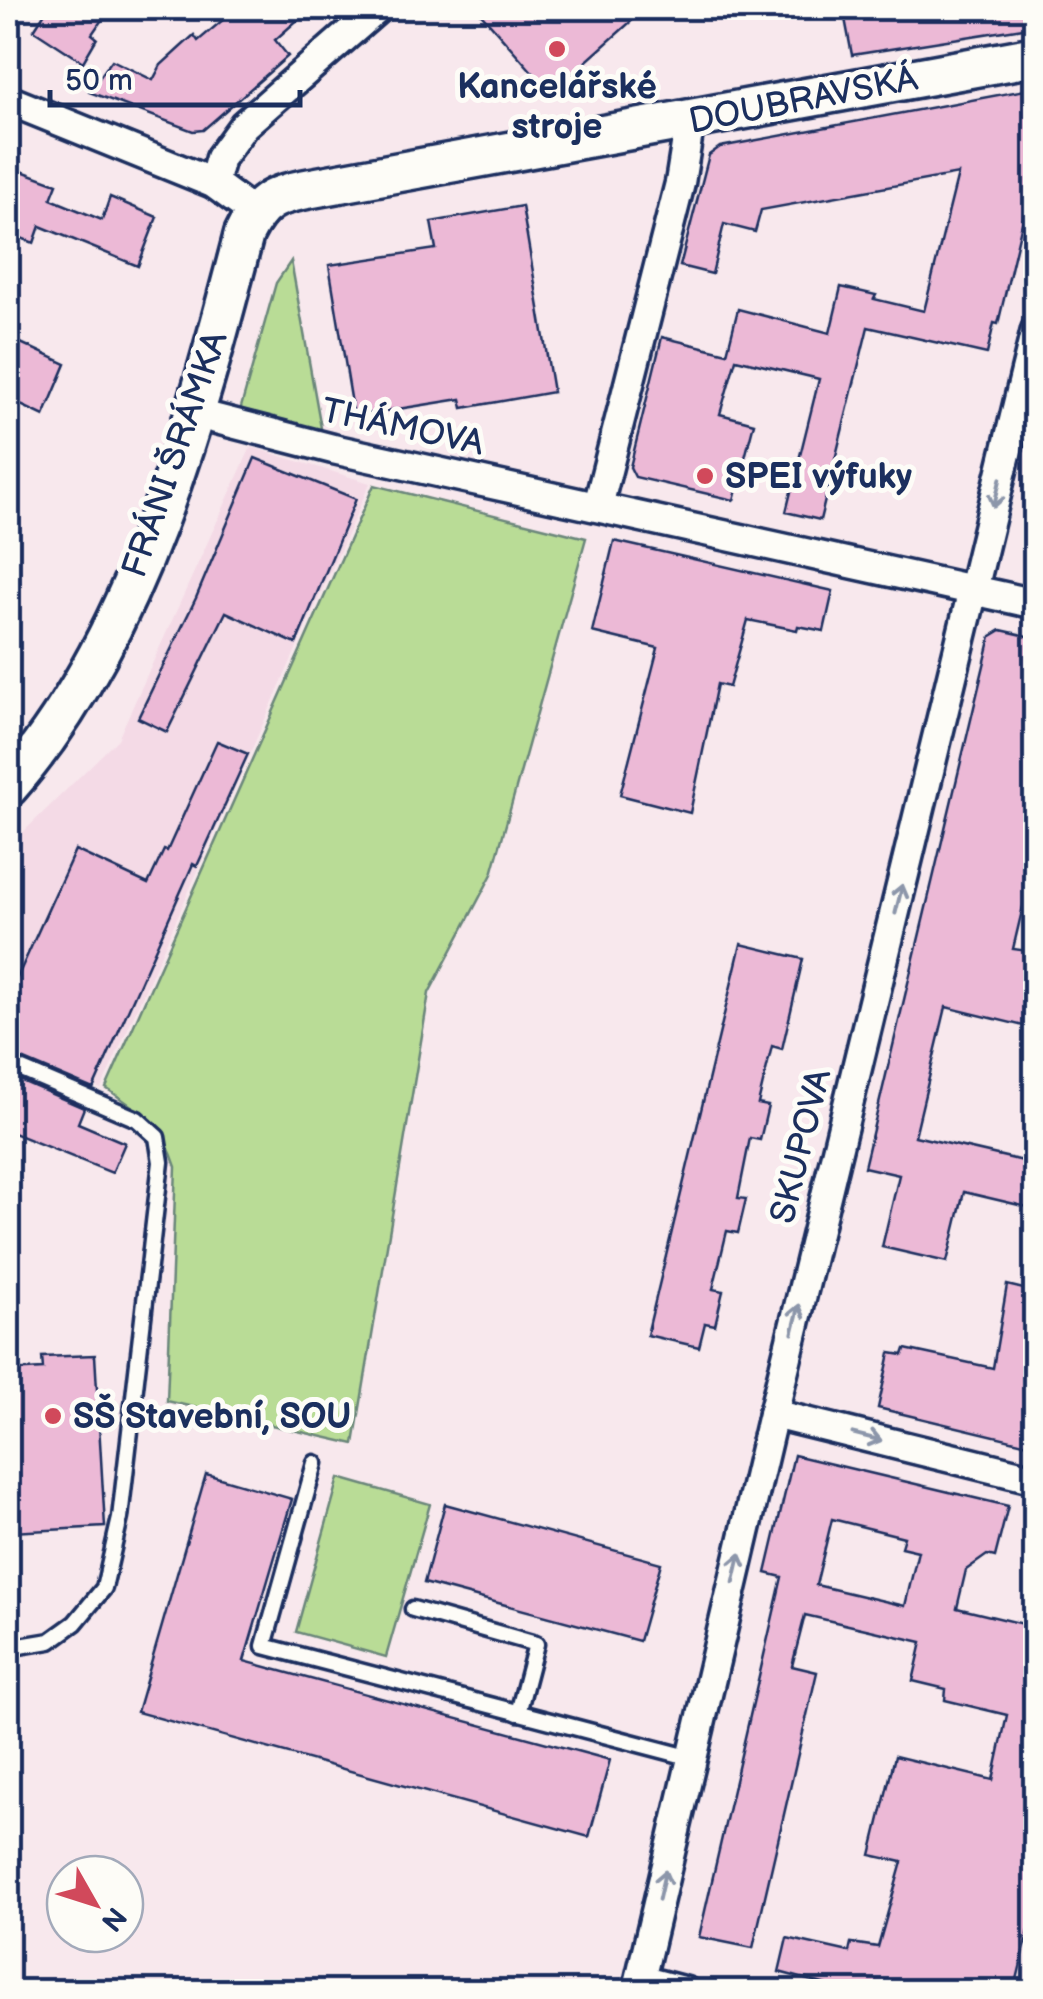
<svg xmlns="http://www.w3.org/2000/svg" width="1043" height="1999" viewBox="0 0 1043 1999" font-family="'Balsamiq Sans',sans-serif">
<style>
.built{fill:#f4dae6}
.green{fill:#b9dc96;stroke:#6a867a;stroke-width:2.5}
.building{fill:#ecb9d6;stroke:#1b2f5e;stroke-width:2.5;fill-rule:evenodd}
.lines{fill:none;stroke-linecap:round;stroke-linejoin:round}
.lane-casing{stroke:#1b2f5e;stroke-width:21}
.street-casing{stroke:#1b2f5e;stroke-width:35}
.secondary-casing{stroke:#1b2f5e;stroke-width:45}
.lane{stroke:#fdfcf7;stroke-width:14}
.street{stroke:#fdfcf7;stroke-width:28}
.secondary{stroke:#fdfcf7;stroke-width:38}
.oneway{stroke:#8c96aa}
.poi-dot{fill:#d1495b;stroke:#fdfcf7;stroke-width:4}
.labels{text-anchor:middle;stroke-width:10;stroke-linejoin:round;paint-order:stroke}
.poi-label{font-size:35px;font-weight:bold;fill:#1b2f5e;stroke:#fdfcf7;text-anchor:start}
.street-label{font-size:35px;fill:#1b2f5e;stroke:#fdfcf7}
</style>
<rect width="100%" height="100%" fill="#f8e8ed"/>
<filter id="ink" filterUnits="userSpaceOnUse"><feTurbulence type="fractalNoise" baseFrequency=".01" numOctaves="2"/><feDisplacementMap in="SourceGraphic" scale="20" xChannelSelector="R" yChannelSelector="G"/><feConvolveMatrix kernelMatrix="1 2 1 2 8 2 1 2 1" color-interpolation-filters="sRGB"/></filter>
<g filter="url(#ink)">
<path class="built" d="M251,447L370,483L101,1089L8,1049V847L118,739Z"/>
<g class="green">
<path d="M291,261L321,428L316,437L238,418L276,283Z"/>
<path d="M374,485L586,538L492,874L429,993L354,1444L167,1401L176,1167C162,1123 141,1113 106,1088Z"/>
<path d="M339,1478L430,1504L386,1657L296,1632Z"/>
</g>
<g class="building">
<path d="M48,8H110L92,34L97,38L83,62L34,30Z"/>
<path d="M237,8H311L275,40L288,56L203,130L193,131L89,92L112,60L153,80L161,65L194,35L198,41Z"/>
<path d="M476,8H646L551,93Z"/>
<path d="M843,8H1036V26L852,55Z"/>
<path d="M1036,88V164L998,324L994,323L987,354L868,327L820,520L786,512L819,379L736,359L720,414L754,423L734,500L635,477L630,467L662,337L727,353L738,309L830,333L841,287L876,295L874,299L924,311L958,174L761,210L755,232L724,224L712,274L680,266L709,155L720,147Z"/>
<path d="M8,166L57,184L51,199L102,220L110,197L157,217L138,266L40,226L34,243L8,233Z"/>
<path d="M522,206L553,392L463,408L461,399L354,416L329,265L436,249L431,222Z"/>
<path d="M8,337L66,364L44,416L8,399Z"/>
<path d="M255,458L356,499L296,644L226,612L167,732L138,718L196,598Z"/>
<path d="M614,541L833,591L824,631L798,626L797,630L748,620L729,687L717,684L690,813L620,795L658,648L592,632Z"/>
<path d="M1001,630L1036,638V897L1026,894L1013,949L1036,952V1029L946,1007L915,1136L1036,1164V1209L964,1192L947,1262L882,1247L899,1175L864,1167L991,636Z"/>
<path d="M217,741L248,754L197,866L193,864L93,1089L8,1053V998L75,850L148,884L164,850L167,851Z"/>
<path d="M741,944L803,959L782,1049L772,1046L758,1104L768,1106L760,1140L750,1138L738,1198L746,1199L738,1233L727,1231L713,1289L723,1291L715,1325L705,1323L699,1347L647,1335Z"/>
<path d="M8,1075L84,1108L78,1123L125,1143L112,1173L8,1131Z"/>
<path d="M1007,1285L1036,1292V1344L1024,1378L1036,1381V1446L878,1408L890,1353L903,1355L905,1349L993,1368Z"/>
<path d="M95,1355L105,1527L11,1532L8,1371L43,1369L42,1357Z"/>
<path d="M794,1455L1008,1506L995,1557L987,1555L966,1570L957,1608L1036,1627V1902L1014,1992H853L779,1972L787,1938L849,1952L851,1943L878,1947L902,1862L871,1855L895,1756L993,1780L1007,1715L945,1700L946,1689L913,1681L922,1642L805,1615L792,1666L817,1672L753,1948L699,1937L782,1577L766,1573ZM832,1519L904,1537L901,1547L918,1551L905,1606L816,1585Z"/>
<path d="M206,1474L292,1499L244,1661L610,1760L589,1837L137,1712Z"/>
<path d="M445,1504L661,1563L639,1641L424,1583Z"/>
</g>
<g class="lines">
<g class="lane-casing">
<g id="lane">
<path d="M8,1064L137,1119L157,1137L161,1162L120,1518L104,1588L75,1623L50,1641L8,1648"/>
<path d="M315,1463L264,1646L692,1758"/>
<path d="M413,1609L536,1644L518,1713"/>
</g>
</g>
<g class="street-casing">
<g id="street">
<path d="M8,100L213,183L254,213"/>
<path d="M213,183L220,158L244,125L378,8"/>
<path d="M193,413L333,449L1036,604"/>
<path d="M598,506L680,183L690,120"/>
<path d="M773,1414L1036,1479"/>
<path d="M686,1992L640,1980L773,1414L1036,330"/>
</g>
</g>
<g class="secondary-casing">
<path id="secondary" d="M8,787C137,641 196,419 244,234C261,199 275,195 312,188L1036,56"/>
</g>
<use href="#lane" class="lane"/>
<use href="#street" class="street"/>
<use href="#secondary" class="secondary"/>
</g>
<defs><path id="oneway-shaft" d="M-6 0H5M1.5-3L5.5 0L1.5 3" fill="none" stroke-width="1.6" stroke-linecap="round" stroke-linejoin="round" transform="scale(2.5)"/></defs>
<g class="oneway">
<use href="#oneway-shaft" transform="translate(997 493) rotate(103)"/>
<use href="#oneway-shaft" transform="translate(899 899) rotate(-76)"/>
<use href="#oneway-shaft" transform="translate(796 1319) rotate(-76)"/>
<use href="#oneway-shaft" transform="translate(867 1437) rotate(14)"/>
<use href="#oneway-shaft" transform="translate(737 1568) rotate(-77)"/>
<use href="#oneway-shaft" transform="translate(662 1885) rotate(-77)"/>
</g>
</g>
<g class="poi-dot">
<circle cx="557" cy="49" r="10"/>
<circle cx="705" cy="476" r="10"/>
<circle cx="53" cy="1416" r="10"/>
</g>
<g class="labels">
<g class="poi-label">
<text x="557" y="98" text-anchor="middle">Kancelářské<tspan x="557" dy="40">stroje</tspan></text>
<text x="725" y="488">SPEI výfuky</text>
<text x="73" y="1428">SŠ Stavební, SOU</text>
</g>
<g class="street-label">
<text transform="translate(803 99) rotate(-11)" y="12">DOUBRAVSKÁ</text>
<text transform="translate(403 426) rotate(12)" y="12">THÁMOVA</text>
<text transform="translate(174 454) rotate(-71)" y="12">FRÁNI ŠRÁMKA</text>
<text transform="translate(800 1146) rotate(-76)" y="12">SKUPOVA</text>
</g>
</g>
<rect width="1043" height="1999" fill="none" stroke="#fdfcf7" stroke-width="40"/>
<rect x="20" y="20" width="1003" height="1959" fill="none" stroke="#1b2f5e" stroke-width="4" filter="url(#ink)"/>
<g transform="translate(95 1904) rotate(129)"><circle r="48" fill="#fdfcf7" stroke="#a3aaba" stroke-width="2.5"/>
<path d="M0-8L18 38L0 25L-18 38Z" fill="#d1495b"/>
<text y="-15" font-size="28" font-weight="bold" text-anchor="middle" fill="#1b2f5e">N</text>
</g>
<path d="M50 90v15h250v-15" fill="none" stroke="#1b2f5e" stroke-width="5"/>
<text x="65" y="90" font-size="30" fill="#1b2f5e" stroke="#fdfcf7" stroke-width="8" paint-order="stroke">50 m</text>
</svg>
